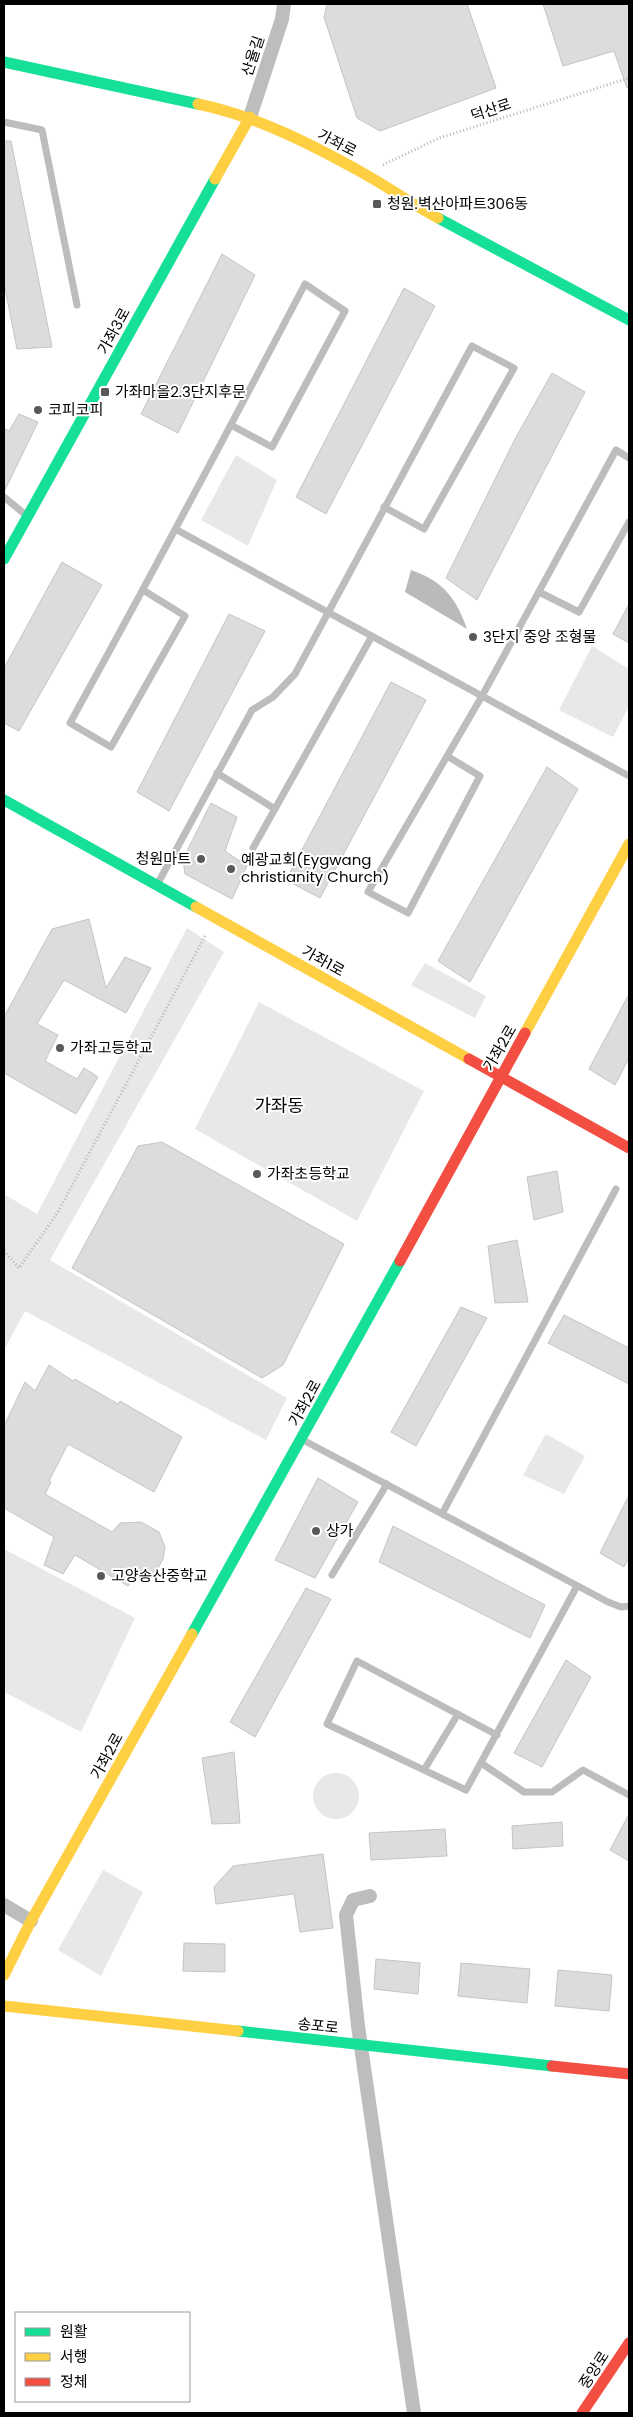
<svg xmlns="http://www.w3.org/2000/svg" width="633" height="2417" viewBox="0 0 633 2417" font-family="Poppins,'Noto Sans KR',sans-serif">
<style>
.green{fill:#e8e8e8}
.water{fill:#bababa}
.building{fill:#dcdcdc;stroke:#c4c4c4}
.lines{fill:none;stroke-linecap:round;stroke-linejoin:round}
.path{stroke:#b8b8b8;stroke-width:3;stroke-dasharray:1 2.5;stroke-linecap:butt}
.lane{stroke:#bdbdbd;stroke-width:7}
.street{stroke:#bdbdbd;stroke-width:14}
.fast{stroke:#16e098;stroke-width:11}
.slow{stroke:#ffcf43;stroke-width:11}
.jam{stroke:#f24e42;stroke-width:11}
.poi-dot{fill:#595959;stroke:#fff;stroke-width:2}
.labels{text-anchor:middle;stroke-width:4;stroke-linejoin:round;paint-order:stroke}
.street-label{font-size:15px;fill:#000;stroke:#fff}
.poi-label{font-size:15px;fill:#000;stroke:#fff;text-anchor:start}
.quarter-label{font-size:18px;fill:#000;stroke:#fff}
</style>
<rect width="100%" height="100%" fill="#fff"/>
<g class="green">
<path d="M236,455L277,480L248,546L201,520Z"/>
<path d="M592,646L629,669V706L613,737L559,710Z"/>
<path d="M187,928L224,952L50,1260L287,1398L266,1440L25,1311L4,1350V1194L37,1214Z"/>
<path d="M425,963L486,996L475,1018L411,985Z"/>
<path d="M259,1002L424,1091L357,1221L195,1129Z"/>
<path d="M546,1434L585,1456L564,1494L523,1475Z"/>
<path d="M4,1549L135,1618L81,1732L4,1692Z"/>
<circle cx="336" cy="1796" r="23"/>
<path d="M103,1870L143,1892L101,1976L58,1950Z"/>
</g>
<path class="water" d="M411,570C443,581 456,598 467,629L405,592Z"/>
<g class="building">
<path d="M327,4H467L496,88L380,131L357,118L324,17Z"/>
<path d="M543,4H629V87L627,88L614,51L563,66Z"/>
<path d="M4,141H11L52,347L17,349L4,283Z"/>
<path d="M222,254L255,275L178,433L141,414Z"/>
<path d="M404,288L435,306L326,514L296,497Z"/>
<path d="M552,373L585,392L477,600L446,578L515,439Z"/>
<path d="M19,414L38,422L4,492V428L9,431Z"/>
<path d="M62,562L102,585L19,731L4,723V668Z"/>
<path d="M629,604V643L613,634Z"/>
<path d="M229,614L265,631L169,811L137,792Z"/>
<path d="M391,682L426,700L320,898L286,880Z"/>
<path d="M547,767L578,789L470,982L438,961Z"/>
<path d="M211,803L237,817L225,851L247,866L232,899L185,874L183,859Z"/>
<path d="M89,919L106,988L125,957L151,968L126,1013L64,980L37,1024L58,1035L45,1061L77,1079L84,1068L98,1077L76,1114L4,1073V1017L52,929Z"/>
<path d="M629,994V1058L615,1085L589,1069Z"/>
<path d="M162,1142L344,1244L283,1365L262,1378L72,1268L138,1146Z"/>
<path d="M557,1171L563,1212L534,1220L527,1177Z"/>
<path d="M517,1240L528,1302L495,1303L488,1246Z"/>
<path d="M461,1307L487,1318L416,1446L391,1432Z"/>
<path d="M564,1315L629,1348V1384L548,1343Z"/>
<path d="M49,1365L73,1381L75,1379L118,1404L120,1401L182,1437L154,1492L68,1444L49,1481L51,1482L45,1494L112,1532L120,1523L141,1522L159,1532L165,1547L163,1559L158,1568L148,1577H134L128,1586L75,1555L63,1574L44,1565L54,1537L4,1508V1426L25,1382L35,1391Z"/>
<path d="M318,1478L358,1502L315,1578L275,1560Z"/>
<path d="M629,1495V1558L624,1567L600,1553Z"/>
<path d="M393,1526L545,1605L530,1638L379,1562Z"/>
<path d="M306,1588L331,1599L255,1737L230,1722Z"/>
<path d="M566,1660L591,1677L542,1767L514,1753Z"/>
<path d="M234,1752L240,1823L212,1824L202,1758Z"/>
<path d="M629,1814V1861L610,1850Z"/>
<path d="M562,1822L563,1846L513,1849L512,1826Z"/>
<path d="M445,1829L447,1856L371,1860L369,1833Z"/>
<path d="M323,1854L333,1928L300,1932L294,1894L216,1904L214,1887L233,1866Z"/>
<path d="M184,1943L225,1944V1972L183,1971Z"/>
<path d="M376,1959L420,1963L418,1994L374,1989Z"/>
<path d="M461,1963L530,1969L527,2003L458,1996Z"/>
<path d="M558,1970L612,1975L609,2011L555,2006Z"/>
</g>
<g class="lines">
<g class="path">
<path d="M383,165L439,138L629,78"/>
<path d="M4,1251L19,1268L58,1212L206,934"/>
</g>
<g class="lane">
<path d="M4,122L42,130L77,305"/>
<path d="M4,497L27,516"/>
<path d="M177,530L629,776"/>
<path d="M143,590L185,616L111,747L70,723C150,578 228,431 305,284L345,311L272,447L231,425"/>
<path d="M539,592L579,612L629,522"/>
<path d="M447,756L480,776L408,913L368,892L482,696L616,450L629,458"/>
<path d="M217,773L275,809"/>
<path d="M253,848L372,636"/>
<path d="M158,883L252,710L273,697L295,674L472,346L514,368L424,529L384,507"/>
<path d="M303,1440L608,1602L621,1607L629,1606"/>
<path d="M442,1514L616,1189"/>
<path d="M332,1575L387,1484"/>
<path d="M497,1735L357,1661L327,1724L466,1790L577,1586"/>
<path d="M481,1763L524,1792H552L583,1770L629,1795"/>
<path d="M424,1770L458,1714"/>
</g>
<g class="street">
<path d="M250,117L282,19L284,4"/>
<path d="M370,1896L353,1900L346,1915L358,2026L414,2413"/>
<path d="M4,1905L31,1921"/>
</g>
<g class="fast">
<path d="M4,62L198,104"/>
<path d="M438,218L629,320"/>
<path d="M4,559L215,179"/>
<path d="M4,800L196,907"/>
<path d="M192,1634L400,1261"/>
<path d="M238,2031L552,2066"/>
</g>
<g class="slow">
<path d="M198,104C256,116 311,144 363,173C388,187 412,204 438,218"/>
<path d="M215,179L250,117"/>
<path d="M196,907L469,1059"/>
<path d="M525,1033L629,844"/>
<path d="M4,1975L31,1921L192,1634"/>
<path d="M4,2006L238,2031"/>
</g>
<g class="jam">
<path d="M469,1059L629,1148"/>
<path d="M400,1261L525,1033"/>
<path d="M552,2066L629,2074"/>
<path d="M582,2413L629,2343"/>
</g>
</g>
<g class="poi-dot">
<rect x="372" y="199" width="10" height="10" rx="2.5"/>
<rect x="100" y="387" width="10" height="10" rx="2.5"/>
<circle cx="38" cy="410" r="5"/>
<circle cx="473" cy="637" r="5"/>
<circle cx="201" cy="859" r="5"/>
<circle cx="231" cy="869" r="5"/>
<circle cx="60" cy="1048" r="5"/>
<circle cx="257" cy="1174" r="5"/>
<circle cx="316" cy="1531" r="5"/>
<circle cx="101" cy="1576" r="5"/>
</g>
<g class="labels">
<g class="street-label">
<text transform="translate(253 56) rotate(-72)" y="5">산율길</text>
<text transform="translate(491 110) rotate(-18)" y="5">덕산로</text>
<text transform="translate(337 143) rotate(27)" y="5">가좌로</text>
<text transform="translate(114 331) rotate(-61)" y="5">가좌3로</text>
<text transform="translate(323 961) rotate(29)" y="5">가좌1로</text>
<text transform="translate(500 1048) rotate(-60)" y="5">가좌2로</text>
<text transform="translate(305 1403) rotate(-61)" y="5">가좌2로</text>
<text transform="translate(107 1756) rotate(-61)" y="5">가좌2로</text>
<text transform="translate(318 2026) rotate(6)" y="5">송포로</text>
<text transform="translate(594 2370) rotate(-57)" y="5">중앙로</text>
</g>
<g class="poi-label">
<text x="387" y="209">청원.벽산아파트306동</text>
<text x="115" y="397">가좌마을2.3단지후문</text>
<text x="48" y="415">코피코피</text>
<text x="483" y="642">3단지 중앙 조형물</text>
<text x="191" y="864" text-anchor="end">청원마트</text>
<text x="241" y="865">예광교회(Eygwang<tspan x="241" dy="17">christianity Church)</tspan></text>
<text x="70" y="1053">가좌고등학교</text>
<text x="267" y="1179">가좌초등학교</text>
<text x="326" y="1536">상가</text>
<text x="111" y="1581">고양송산중학교</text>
</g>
<g class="quarter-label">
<text x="279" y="1112">가좌동</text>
</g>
</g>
<rect width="633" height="2417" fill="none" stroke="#000000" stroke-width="10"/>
<rect x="15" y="2312" width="175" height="90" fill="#ffffff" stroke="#999999"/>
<rect x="25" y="2328" width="25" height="8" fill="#16e098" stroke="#999999"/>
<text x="60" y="2337" font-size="15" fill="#000000">원활</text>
<rect x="25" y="2353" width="25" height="8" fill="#ffcf43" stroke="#999999"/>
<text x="60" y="2362" font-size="15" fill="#000000">서행</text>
<rect x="25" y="2378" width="25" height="8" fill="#f24e42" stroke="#999999"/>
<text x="60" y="2387" font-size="15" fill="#000000">정체</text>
</svg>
